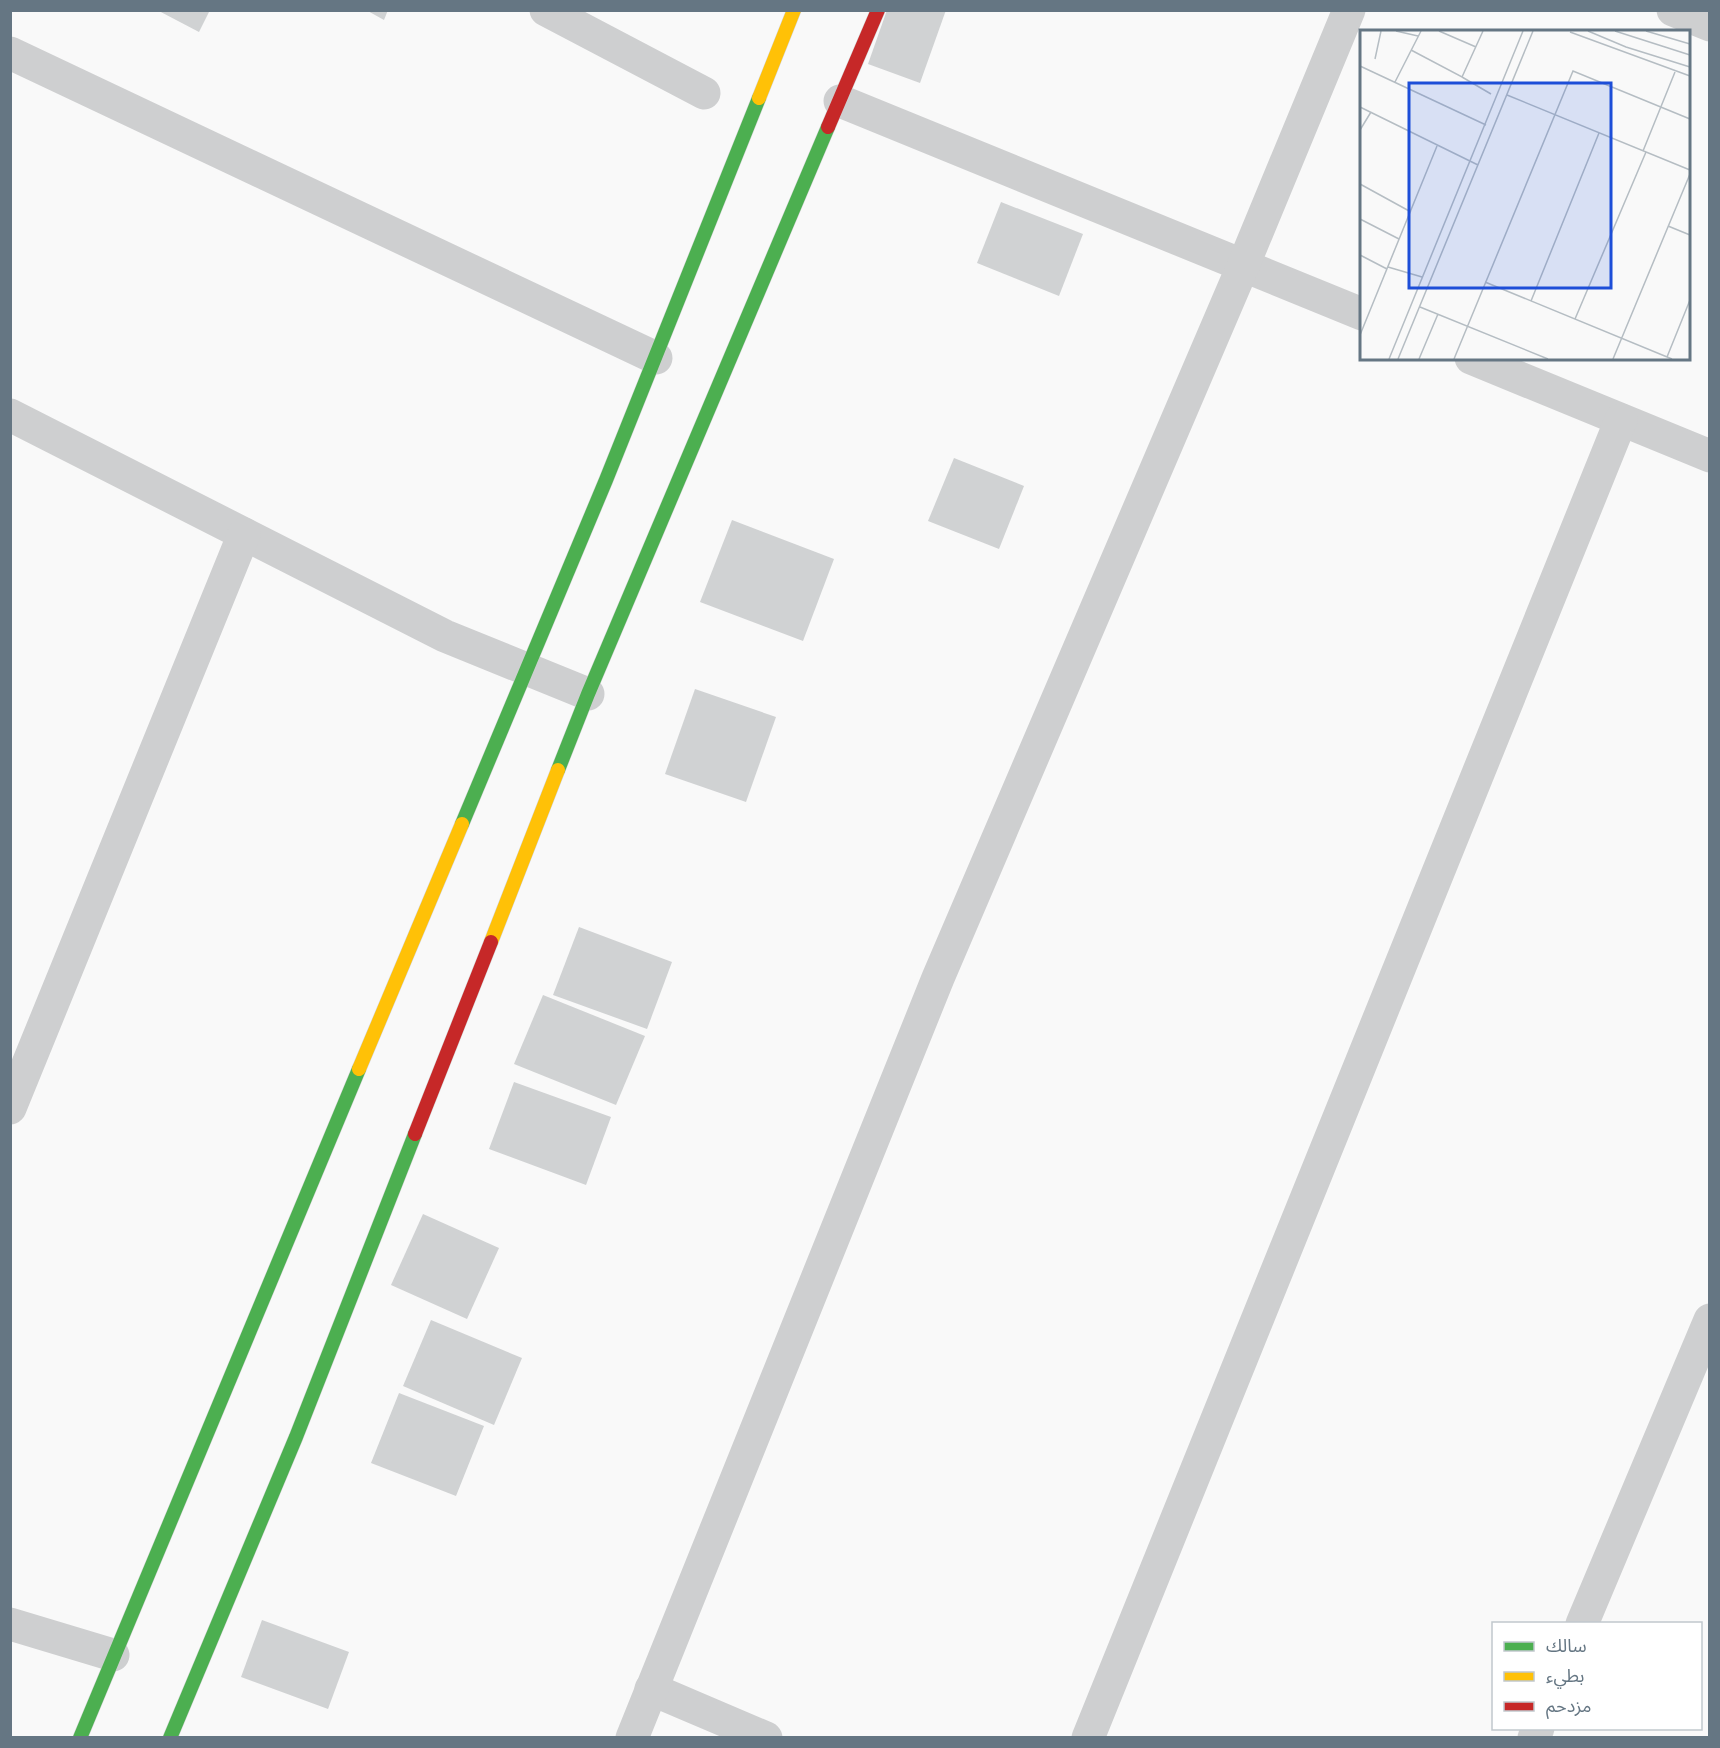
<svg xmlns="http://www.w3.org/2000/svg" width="1720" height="1748" viewBox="0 0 1720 1748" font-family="Helvetica,'Noto Sans Arabic',sans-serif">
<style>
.building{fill:#d0d2d3}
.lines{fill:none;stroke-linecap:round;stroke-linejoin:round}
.fast-casing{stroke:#d5d6d7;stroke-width:15}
.slow-casing{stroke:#d5d6d7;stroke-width:15}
.jam-casing{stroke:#d5d6d7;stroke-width:15}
.street{stroke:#cecfd0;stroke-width:33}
.fast{stroke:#4caf50;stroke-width:14}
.slow{stroke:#ffc107;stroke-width:14}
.jam{stroke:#c62828;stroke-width:14}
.inset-road{fill:none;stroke:#b5bdc3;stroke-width:1.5}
.view{fill:#1d4ed8;fill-opacity:0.15;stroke:#1d4ed8;stroke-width:3}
.inset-edge{fill:none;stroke:#657683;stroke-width:3}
</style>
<rect width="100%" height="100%" fill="#f9f9f9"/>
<g class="building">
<path d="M157,10H210L199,32Z"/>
<path d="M366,10H388L384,20Z"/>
<path d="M887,10H946L920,83L868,64Z"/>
<path d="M1001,202L1083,234L1059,296L977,263Z"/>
<path d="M954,458L1024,486L999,549L928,521Z"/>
<path d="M732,520L834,559L803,641L700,602Z"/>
<path d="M695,689L776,717L746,802L665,774Z"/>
<path d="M579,927L672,962L647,1029L553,995Z"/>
<path d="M543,995L645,1036L616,1105L514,1064Z"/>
<path d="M514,1082L611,1117L586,1185L489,1149Z"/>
<path d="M423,1214L499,1248L467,1319L391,1285Z"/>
<path d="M431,1320L522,1358L494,1425L403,1386Z"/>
<path d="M399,1393L484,1426L456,1496L371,1463Z"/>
<path d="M262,1620L349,1652L328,1709L241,1677Z"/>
</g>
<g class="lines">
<g class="fast-casing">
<g id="fast">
<path d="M558,770L588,694L828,127"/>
<path d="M462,824L606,480L759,98"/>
<path d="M80,1738L359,1069"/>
<path d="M170,1738L296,1437L415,1134"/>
</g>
</g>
<g class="slow-casing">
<g id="slow">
<path d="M759,98L794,10"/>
<path d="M491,942L558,770"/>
<path d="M359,1069L462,824"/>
</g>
</g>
<g class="jam-casing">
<g id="jam">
<path d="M828,127L878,10"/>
<path d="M415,1134L491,942"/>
</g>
</g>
<g class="street">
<path d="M546,10L704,93"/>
<path d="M1673,10L1710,25"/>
<path d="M10,53L656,358"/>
<path d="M840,101L1362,314"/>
<path d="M1471,358L1710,456"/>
<path d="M10,415L445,636L588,694"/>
<path d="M10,1108L244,534"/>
<path d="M10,1624L113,1655"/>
<path d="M1582,1624L1710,1320"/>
<path d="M651,1689L766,1738"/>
<path d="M632,1738L938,978L1243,266L1349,10"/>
<path d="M1088,1738L1621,420"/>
<path d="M1534,1738L1538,1728"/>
</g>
<use href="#fast" class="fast"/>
<use href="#slow" class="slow"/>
<use href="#jam" class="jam"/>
</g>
<g transform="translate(1360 30)">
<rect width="330" height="330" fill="#f9f9f9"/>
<path class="inset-road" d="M36,1L58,6M79,1L116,17M228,1L266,17L330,37M255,1L330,25M286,1L330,14M210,2L330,46M51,20L102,47L123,1M15,29L21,1M0,36L126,95M102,47L131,64M35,52L61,1M147,65L330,140M0,77L118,135M0,100L11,82M283,121L315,42M0,154L51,182M0,189L39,209M308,196L330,205M0,225L27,239M28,237L62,247M125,252L312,329M171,271L239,103M60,277L188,329M215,289L286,122M0,305L77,116M307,327L330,270M29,329L163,1M38,329L173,1M59,329L78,284M94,329L213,41L330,89M253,329L330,144"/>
<path class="view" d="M49,53H251V258H49Z"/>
<rect width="330" height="330" class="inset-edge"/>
</g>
<rect width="1720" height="1748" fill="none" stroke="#657683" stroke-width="24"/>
<rect x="1492" y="1622" width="210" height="108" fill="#ffffff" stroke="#c1c8cd" stroke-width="1.5"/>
<rect x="1504" y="1642" width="30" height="9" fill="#4caf50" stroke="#c1c8cd" stroke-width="1.5"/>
<text x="1546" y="1652" font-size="18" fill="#657683">سالك</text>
<rect x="1504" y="1672" width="30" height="9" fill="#ffc107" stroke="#c1c8cd" stroke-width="1.5"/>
<text x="1546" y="1682" font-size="18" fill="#657683">بطيء</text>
<rect x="1504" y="1702" width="30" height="9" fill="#c62828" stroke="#c1c8cd" stroke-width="1.5"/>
<text x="1546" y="1712" font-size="18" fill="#657683">مزدحم</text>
</svg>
